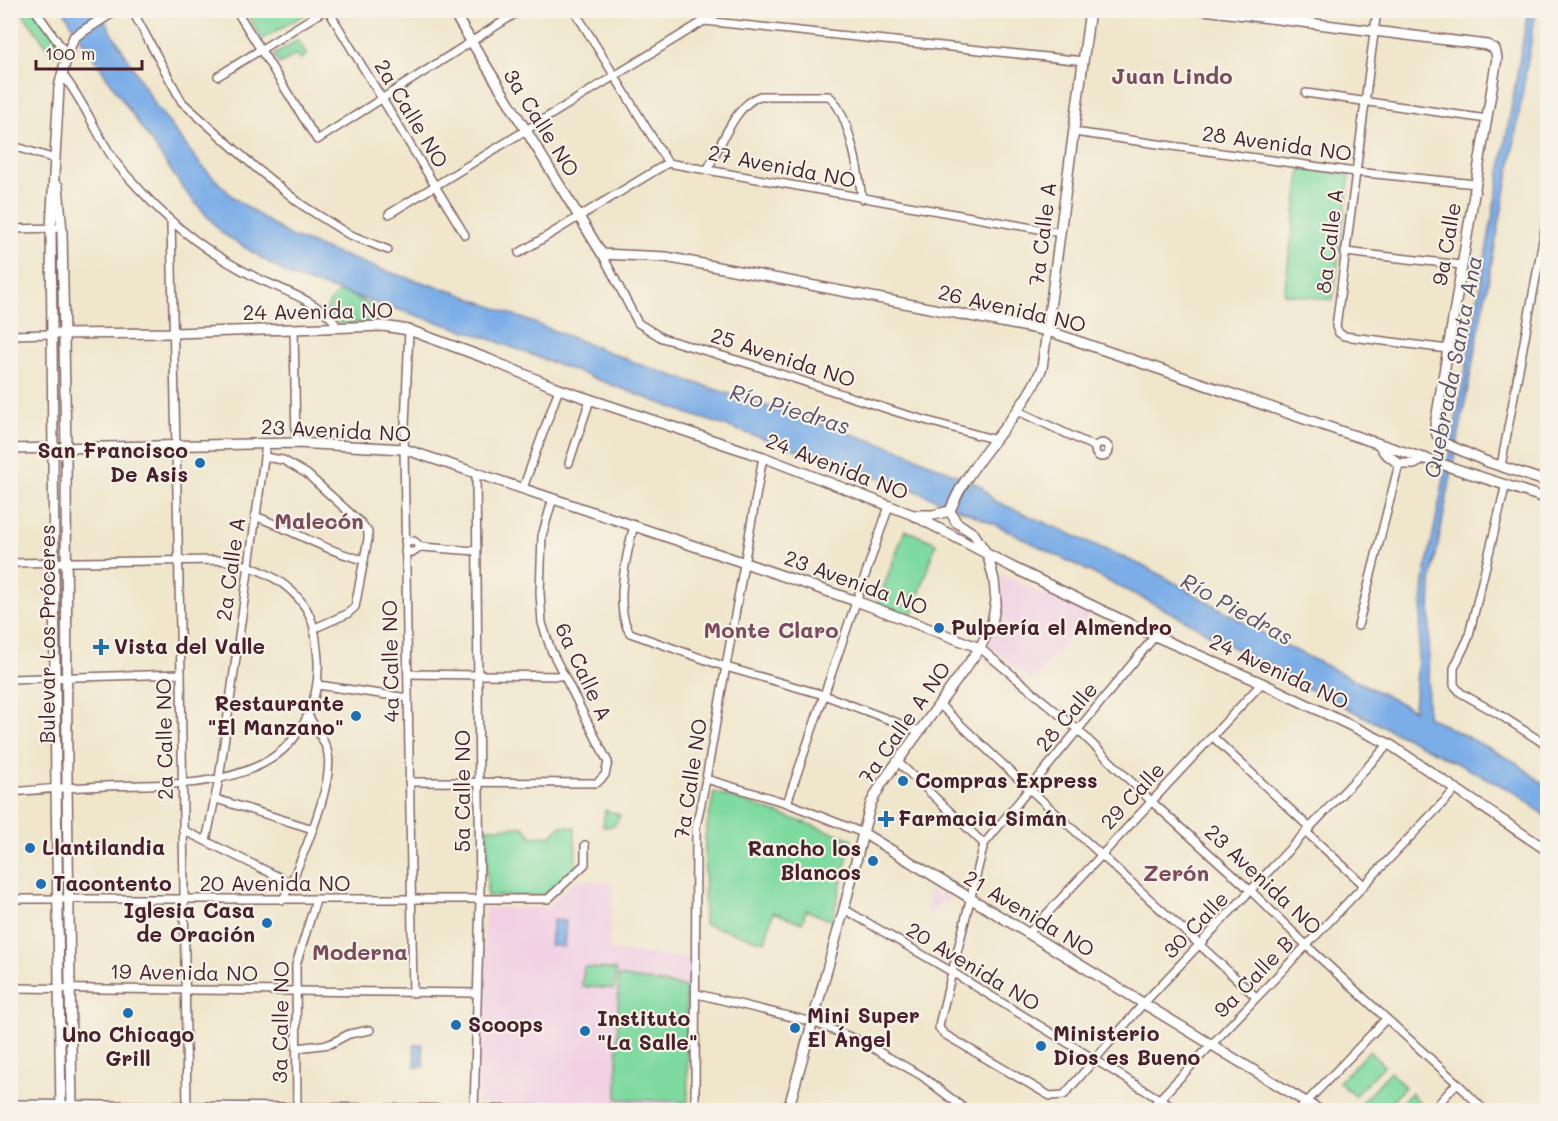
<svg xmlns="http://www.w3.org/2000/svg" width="1558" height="1121" viewBox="0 0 1558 1121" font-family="Mali,sans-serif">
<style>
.built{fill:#f1d0e3}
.green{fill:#7fdaa0;stroke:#647c66;stroke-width:1.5}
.water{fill:#7bade7;stroke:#626689;stroke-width:1.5}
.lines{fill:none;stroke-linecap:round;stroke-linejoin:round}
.minor-casing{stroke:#846563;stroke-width:10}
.tertiary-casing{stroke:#846563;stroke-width:12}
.minor{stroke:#fff;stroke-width:7}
.tertiary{stroke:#fff;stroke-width:9}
.poi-dot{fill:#1f6fb2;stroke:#f7f3e8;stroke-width:2}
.labels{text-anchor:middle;stroke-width:4.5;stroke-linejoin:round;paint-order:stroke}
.street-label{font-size:21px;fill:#4a1f2b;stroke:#f7f3e8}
.poi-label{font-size:21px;font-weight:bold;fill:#4a1f2b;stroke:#f7f3e8;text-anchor:start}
.neighbourhood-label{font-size:22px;font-weight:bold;fill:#7d4b5e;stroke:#f7f3e8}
.water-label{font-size:22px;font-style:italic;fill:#5b516d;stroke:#f7f3e8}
</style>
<rect width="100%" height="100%" fill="#f7f3e8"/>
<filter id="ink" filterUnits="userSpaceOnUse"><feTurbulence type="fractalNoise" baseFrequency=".0167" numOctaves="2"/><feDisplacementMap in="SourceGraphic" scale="12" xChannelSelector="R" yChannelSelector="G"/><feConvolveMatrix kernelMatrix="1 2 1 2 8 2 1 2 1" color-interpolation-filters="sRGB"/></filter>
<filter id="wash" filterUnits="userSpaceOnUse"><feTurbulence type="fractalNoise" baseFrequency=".008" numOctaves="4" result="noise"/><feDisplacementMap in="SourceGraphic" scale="24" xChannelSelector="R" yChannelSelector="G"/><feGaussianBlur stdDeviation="1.35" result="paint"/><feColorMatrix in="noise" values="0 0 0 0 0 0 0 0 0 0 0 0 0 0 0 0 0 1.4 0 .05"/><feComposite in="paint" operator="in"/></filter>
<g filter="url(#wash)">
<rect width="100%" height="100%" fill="#f0e6cc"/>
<g class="built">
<path d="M1001,575L1091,614L1032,682L988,645L1000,620L1002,603Z"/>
<path d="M575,879L613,883L609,950L690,958L688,1110L478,1103L485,908H547Z"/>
<path d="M930,891L942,897L944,893L951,897L947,903L942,901L934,915L925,911L930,900L927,898Z"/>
</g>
<g class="green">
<path d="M21,11H41L63,41L53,55Z"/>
<path d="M245,11H311L262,39Z"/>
<path d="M298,40L307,55L300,59L297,54L279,64L274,55Z"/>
<path d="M1301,169L1350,174L1333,300L1284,294Z"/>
<path d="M341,291L380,309L378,323H338L325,312L331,300Z"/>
<path d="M905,530L936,543L912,617L877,604Z"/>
<path d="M714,792L852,839L832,921L806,910L802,923L773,912L765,942L704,924L705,837Z"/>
<path d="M605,810L620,815C617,824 614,827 603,827Z"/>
<path d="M561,826L575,827L576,870L543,896H487V828L524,827L532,837L551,836Z"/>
<path d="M584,967L616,970L614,989L582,986Z"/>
<path d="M618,976L686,987L688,1102L617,1099Z"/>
<path d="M1369,1051L1384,1066L1354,1096L1339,1082Z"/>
<path d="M1390,1072L1405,1087L1383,1110H1368L1361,1103Z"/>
<path d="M1411,1093L1425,1108L1423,1110H1394Z"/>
</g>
<g class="water">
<path d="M64,11H99L156,106L200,164L234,198L290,236L385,271L455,292L644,366L900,450L981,486L993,500L1152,570L1277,641L1414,710L1424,580L1467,363L1528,11H1536L1511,162L1431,581L1427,716L1517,763L1547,787V818L1518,794L1291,680L1174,614L992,523L897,483L692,415L479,335L290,276L222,233L185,191L82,41Z"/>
<path d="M553,920L566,921L564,947L550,945Z"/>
<path d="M422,1044L424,1066L415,1067L414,1045Z"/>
</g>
</g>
<g filter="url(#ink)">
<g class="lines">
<g class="minor-casing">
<g id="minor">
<path d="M35,10L67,55"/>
<path d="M132,10L182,102L256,168L302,205L348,234L388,250"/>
<path d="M236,10L317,140L521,10"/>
<path d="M328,10L465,235"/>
<path d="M574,10L668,163"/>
<path d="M697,10L704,21"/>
<path d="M1377,10L1336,327L1339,333L1344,336L1448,349"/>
<path d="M704,21L1084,61"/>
<path d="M62,74C85,102 96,135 117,164C124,173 133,182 141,191C176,229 211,255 257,278C276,287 332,307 337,328"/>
<path d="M218,76L325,10"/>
<path d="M1306,93L1487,119"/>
<path d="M1074,132L1355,172L1476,184"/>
<path d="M10,145L55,159"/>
<path d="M707,170C720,148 735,104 760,96H829C849,113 859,173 862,199"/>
<path d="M389,214L704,21"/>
<path d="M171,222L181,674L187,1110"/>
<path d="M10,229L62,228"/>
<path d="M1345,252L1462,265"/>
<path d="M519,253L668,163L1061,233"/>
<path d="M602,254L638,323L662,338L753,365L900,413L996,440"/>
<path d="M294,329L296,443"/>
<path d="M409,330L404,449L413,993"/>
<path d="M10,335L51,334"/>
<path d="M1018,411L1095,447"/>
<circle cx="1102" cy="450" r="7"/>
<path d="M264,457L283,460L307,474L361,523L368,532V539L355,607L347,614L315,628"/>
<path d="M569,463L590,400"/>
<path d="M1501,466L1548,213"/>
<path d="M1506,484L1468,639L1454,668V685L1461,693L1500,715L1548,746"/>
<path d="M523,488L559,389"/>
<path d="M255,516C292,530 325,551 364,560"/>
<path d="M634,525C627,553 613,608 630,633L726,667L824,695L919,731"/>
<path d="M405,541H414L421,547L476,551"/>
<path d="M405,552H414L421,547"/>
<path d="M10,563L219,560C252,563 289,580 307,610C314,622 316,635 317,649C323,694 305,742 262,764C214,788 158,784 106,786C74,787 42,789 10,792"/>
<path d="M1358,626L1399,464"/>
<path d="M1155,636L984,844L940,1021L939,1028L944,1034L1050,1096L1064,1095L1143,1004L1389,744"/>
<path d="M980,648L1078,730L1151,801L1251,891L1307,946L1457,1083L1484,1110"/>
<path d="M408,674L564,676"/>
<path d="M10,679L181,674"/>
<path d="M318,685L408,698"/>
<path d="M939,704C1043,804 1151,899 1256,997"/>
<path d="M1212,736L1310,828"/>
<path d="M897,761L984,844"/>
<path d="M706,779L787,803L863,833"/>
<path d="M409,782L597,783L605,775L608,762L551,650L542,623L540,593L542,536L553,498"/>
<path d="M216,799L313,829"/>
<path d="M787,803L889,506"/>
<path d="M183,830L291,883"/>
<path d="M1306,832L1364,885"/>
<path d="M206,841L219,779L266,444"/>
<path d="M10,899H548L585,864V845"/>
<path d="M283,900C298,868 334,787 328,754C326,741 315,728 309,717"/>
<path d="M844,909L952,972L1177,1110"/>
<path d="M1029,933L1262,683"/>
<path d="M10,988L477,993"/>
<path d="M697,994L813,1022L860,1041L922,1076L966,1110"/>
<path d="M297,1048L330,1044L349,1034L370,1030"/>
<path d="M10,1104L560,1110"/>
<path d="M297,1110L296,965L316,900"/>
<path d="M474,1110L480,900L476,472"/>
<path d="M695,1110L696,827L706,779L763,457"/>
<path d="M1149,1110L1457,788"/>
<path d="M1299,1110L1386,1019"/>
<path d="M1433,1110L1457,1083"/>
<path d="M1537,1110L1548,1103"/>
</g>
</g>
<g class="tertiary-casing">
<g id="tertiary">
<path d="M452,10L602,254L666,257L1048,331L1340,431L1548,499"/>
<path d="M1204,10L1487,45L1495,49L1497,58L1435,426L1437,435L1444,443L1485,461L1548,482"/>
<path d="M58,186L62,232L66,448L67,787L72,1110"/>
<path d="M51,334L175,333L383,326L409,330L488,359L559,389L763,457L913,515L1012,567L1155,636L1262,683L1389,744L1548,851"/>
<path d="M1379,444L1384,452L1399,464H1414L1425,458"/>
<path d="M10,449L296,443L404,449L745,563L856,601L980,648"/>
<path d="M915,515H933L950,511C970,458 1020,421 1042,368L1090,10"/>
<path d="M863,833L1319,1110"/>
<path d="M61,1110L56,788L51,228L59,87L67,55L74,37L116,10"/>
<path d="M788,1110L844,909L863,833L871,803L882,783L980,648L992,623L996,601L994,580L988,556L974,534L956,522L950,511"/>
</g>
</g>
<use href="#minor" class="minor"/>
<use href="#tertiary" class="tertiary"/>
</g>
</g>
<g class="poi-dot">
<circle cx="200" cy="463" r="6"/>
<circle cx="939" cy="628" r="6"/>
<path d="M98 638h6v6h6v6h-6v6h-6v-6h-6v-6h6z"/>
<circle cx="356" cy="716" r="6"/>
<circle cx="903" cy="781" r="6"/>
<path d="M883 810h6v6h6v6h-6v6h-6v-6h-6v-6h6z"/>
<circle cx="30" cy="848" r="6"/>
<circle cx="873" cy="861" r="6"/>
<circle cx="41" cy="884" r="6"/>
<circle cx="267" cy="923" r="6"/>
<circle cx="128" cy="1013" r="6"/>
<circle cx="456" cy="1025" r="6"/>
<circle cx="795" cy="1028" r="6"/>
<circle cx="585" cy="1031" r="6"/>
<circle cx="1041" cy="1046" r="6"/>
</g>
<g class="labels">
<g class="street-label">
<text transform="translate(411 114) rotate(59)" y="7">2a Calle NO</text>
<text transform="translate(541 123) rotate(58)" y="7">3a Calle NO</text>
<text transform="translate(1277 144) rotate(8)" y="7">28 Avenida NO</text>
<text transform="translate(782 167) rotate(11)" y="7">27 Avenida NO</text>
<text transform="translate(1043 234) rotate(-83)" y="7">7a Calle A</text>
<text transform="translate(1330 241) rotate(-83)" y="7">8a Calle A</text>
<text transform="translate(1447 244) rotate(-80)" y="7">9a Calle</text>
<text transform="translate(1012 309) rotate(13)" y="7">26 Avenida NO</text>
<text transform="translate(318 312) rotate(-1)" y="7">24 Avenida NO</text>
<text transform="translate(783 358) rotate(18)" y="7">25 Avenida NO</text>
<text transform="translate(336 431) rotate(3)" y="7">23 Avenida NO</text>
<text transform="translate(837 467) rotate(21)" y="7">24 Avenida NO</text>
<text transform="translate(231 569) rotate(-82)" y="7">2a Calle A</text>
<text transform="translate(856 583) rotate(20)" y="7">23 Avenida NO</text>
<text transform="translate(48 634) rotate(-90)" y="7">Bulevar Los Próceres</text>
<text transform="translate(391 661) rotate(-91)" y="7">4a Calle NO</text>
<text transform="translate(583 672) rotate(65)" y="7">6a Calle A</text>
<text transform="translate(1279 672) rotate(25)" y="7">24 Avenida NO</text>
<text transform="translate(1067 717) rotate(-50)" y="7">28 Calle</text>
<text transform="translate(905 723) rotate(-55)" y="7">7a Calle A NO</text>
<text transform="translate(165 739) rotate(-91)" y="7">2a Calle NO</text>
<text transform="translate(691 779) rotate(-81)" y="7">7a Calle NO</text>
<text transform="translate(463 791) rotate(-90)" y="7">5a Calle NO</text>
<text transform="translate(1133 796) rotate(-47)" y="7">29 Calle</text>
<text transform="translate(1263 880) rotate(43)" y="7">23 Avenida NO</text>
<text x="275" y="891">20 Avenida NO</text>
<text transform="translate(1029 914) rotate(31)" y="7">21 Avenida NO</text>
<text transform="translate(1196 925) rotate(-46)" y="7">30 Calle</text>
<text transform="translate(973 967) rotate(31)" y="7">20 Avenida NO</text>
<text transform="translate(184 973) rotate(1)" y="7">19 Avenida NO</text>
<text transform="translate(1254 977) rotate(-46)" y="7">9a Calle B</text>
<text transform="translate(281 1022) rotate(-89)" y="7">3a Calle NO</text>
</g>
<g class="poi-label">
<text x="188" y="458" text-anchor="end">San Francisco<tspan x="188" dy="24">De Asis</tspan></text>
<text x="951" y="635">Pulpería el Almendro</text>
<text x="114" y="654">Vista del Valle</text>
<text x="344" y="711" text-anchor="end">Restaurante<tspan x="344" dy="24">"El Manzano"</tspan></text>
<text x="915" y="788">Compras Express</text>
<text x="898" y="826">Farmacia Simán</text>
<text x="42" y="855">Llantilandia</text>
<text x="861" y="856" text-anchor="end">Rancho los<tspan x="861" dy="24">Blancos</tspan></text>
<text x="53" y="891">Tacontento</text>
<text x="255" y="918" text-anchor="end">Iglesia Casa<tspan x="255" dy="24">de Oración</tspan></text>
<text x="807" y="1023">Mini Super<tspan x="807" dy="24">El Ángel</tspan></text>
<text x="597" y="1026">Instituto<tspan x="597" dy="24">"La Salle"</tspan></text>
<text x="468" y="1032">Scoops</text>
<text x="1053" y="1041">Ministerio<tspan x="1053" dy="24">Dios es Bueno</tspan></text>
<text x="128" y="1042" text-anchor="middle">Uno Chicago<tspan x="128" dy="24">Grill</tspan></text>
</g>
<g class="neighbourhood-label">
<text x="1172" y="84">Juan Lindo</text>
<text x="319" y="529">Malecón</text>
<text x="771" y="638">Monte Claro</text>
<text x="1176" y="881">Zerón</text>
<text x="360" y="960">Moderna</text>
</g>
<g class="water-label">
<text transform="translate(1453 367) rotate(-79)" y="8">Quebrada Santa Ana</text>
<text transform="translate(790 409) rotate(17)" y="8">Río Piedras</text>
<text transform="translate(1237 609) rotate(29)" y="8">Río Piedras</text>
</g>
</g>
<rect width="1558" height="1121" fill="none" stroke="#f7f3e8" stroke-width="36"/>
<path d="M36 60v9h106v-9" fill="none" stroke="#4a1f2b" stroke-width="3"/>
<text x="45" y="60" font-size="18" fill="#4a1f2b" stroke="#f7f3e8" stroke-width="4.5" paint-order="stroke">100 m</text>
</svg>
